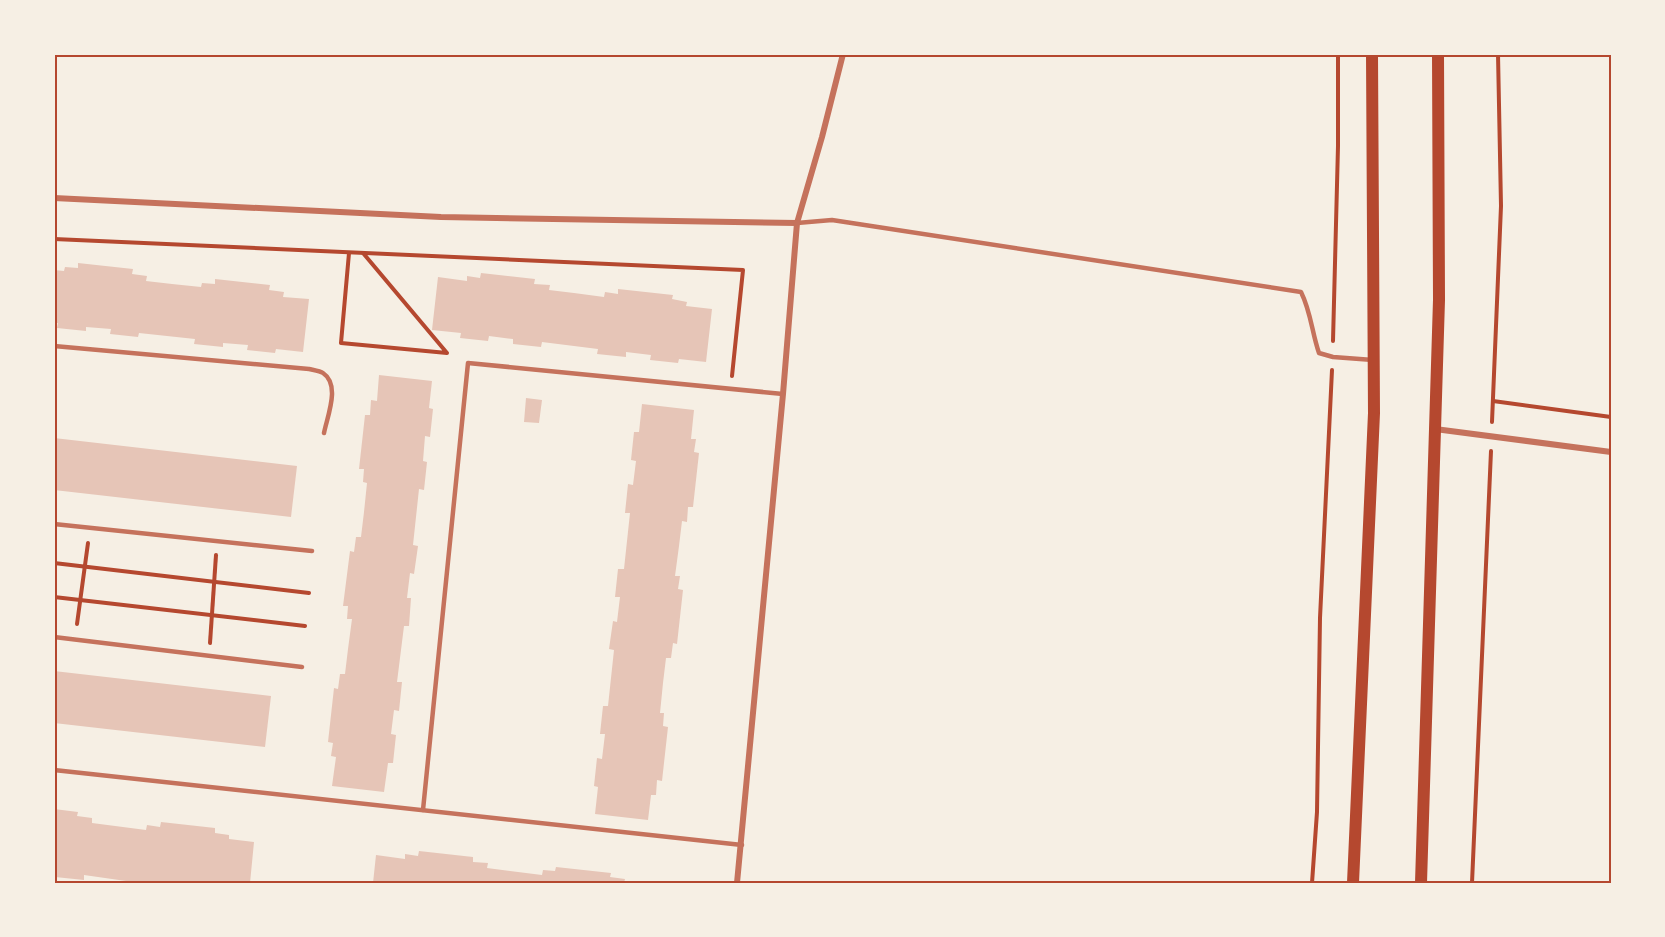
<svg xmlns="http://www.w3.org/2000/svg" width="1665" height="937" viewBox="0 0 1665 937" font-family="Ubuntu,sans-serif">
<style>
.building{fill:#e6c5b7}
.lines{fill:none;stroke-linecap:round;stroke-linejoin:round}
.path{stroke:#b5482f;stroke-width:4}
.service{stroke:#c5725c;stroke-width:4.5}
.minor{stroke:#c5725c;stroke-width:6}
.secondary{stroke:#b5482f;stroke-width:12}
.neatline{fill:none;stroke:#b5482f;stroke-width:2}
</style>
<rect width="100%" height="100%" fill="#f6efe4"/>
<g class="building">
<path d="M78,263L133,269L132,274L147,276L146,281L172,284L201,287L202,283L215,284V279L270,285L269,290L284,292L283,297L309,299L303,352L276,349L275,353L247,350L248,345L223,343V347L194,344L195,339L139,333L138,337L110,334L111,329L86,327V331L57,328L58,323H54V270L64,271L65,267L78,268Z"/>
<path d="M481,273L535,279L534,284L550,285L549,290L574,293L604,297L605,292L618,294V289L673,295L672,299L687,302L686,306L712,309L706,362L679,359L678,363L650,360L651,355L626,352V357L597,354L598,349L542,342L541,347L513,344V339L489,336L488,341L460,338L461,333L432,330L438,277L467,281V276L480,278Z"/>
<path d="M379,375L432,381L429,408L433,409L430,437L425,436L423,461L427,462L424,490L419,489L413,545L418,546L414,574L410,573L407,598H411L409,626H404L397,682H402L399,711L394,710L391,734L396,735L393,763H388L384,792L332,786L336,757L331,756L333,743L328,742L334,688L338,689L340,674H345L348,649L352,619H347L348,606H343L350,551L354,552L356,537H361L364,512L367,483L363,482L364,469H359L365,415H370L371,400L377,401Z"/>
<path d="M526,398L542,400L539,423L524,422Z"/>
<path d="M642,404L694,410L691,439H696L694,452L699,453L693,507H688L687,522L682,521L679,546L675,576H680L678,589L683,590L677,644L673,643L671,658H666L663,683L660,713H664L663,726L668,727L662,781L657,780L656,795H651L648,820L595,814L598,787L594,786L597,758L602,759L605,734H600L603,706H608L614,650L609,649L613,621L617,622L620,597H615L618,569H624L630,513H625L628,484L633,485L636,461L631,460L634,432H639Z"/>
<path d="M54,438L297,466L291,517L54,490Z"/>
<path d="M54,671L271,696L265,747L54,723Z"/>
<path d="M54,809L78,812L77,816L92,818V823L146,830L147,825L160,827L161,822L215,828V833L229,835V839L254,842L250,883H140L84,875V880L55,877Z"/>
<path d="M419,851L473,857V862L488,863L487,868L542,875L543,870L555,871L556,867L611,873L610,877L625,879L624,883H373L376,855L405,859V854L418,856Z"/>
</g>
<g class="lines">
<g class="path">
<path d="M54,239L743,270L732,376"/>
<path d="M349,253L341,343L447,353L363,253"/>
<path d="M1333,341L1338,146V54"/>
<path d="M1493,401L1611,417"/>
<path d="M1492,422L1501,206L1498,54"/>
<path d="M54,563L309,593"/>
<path d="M54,597L305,626"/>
<path d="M77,624L88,543"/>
<path d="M210,643L216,555"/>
<path d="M1312,883L1317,812L1320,618L1332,370"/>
<path d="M1472,883L1491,451"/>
</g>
<g class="service">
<path d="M797,223L832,220L1301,292C1311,312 1312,333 1319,353L1333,357L1373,360"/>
<path d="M54,346L309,369C313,370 320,371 323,373C341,385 327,417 324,433"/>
<path d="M54,524L312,551"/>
<path d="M54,637L302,667"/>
<path d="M54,770L742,845"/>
<path d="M423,810L468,363L783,394"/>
</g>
<g class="minor">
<path d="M54,198L441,217L797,223L822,137L843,54"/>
<path d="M1435,429L1611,452"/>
<path d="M737,883L783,394L797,223"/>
</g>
<g class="secondary">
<path d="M1353,883L1374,413L1372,54"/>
<path d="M1421,883L1439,300L1438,54"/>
</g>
</g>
<rect width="1665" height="937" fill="none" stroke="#f6efe4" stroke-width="111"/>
<rect x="56" y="56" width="1554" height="826" class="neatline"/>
</svg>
